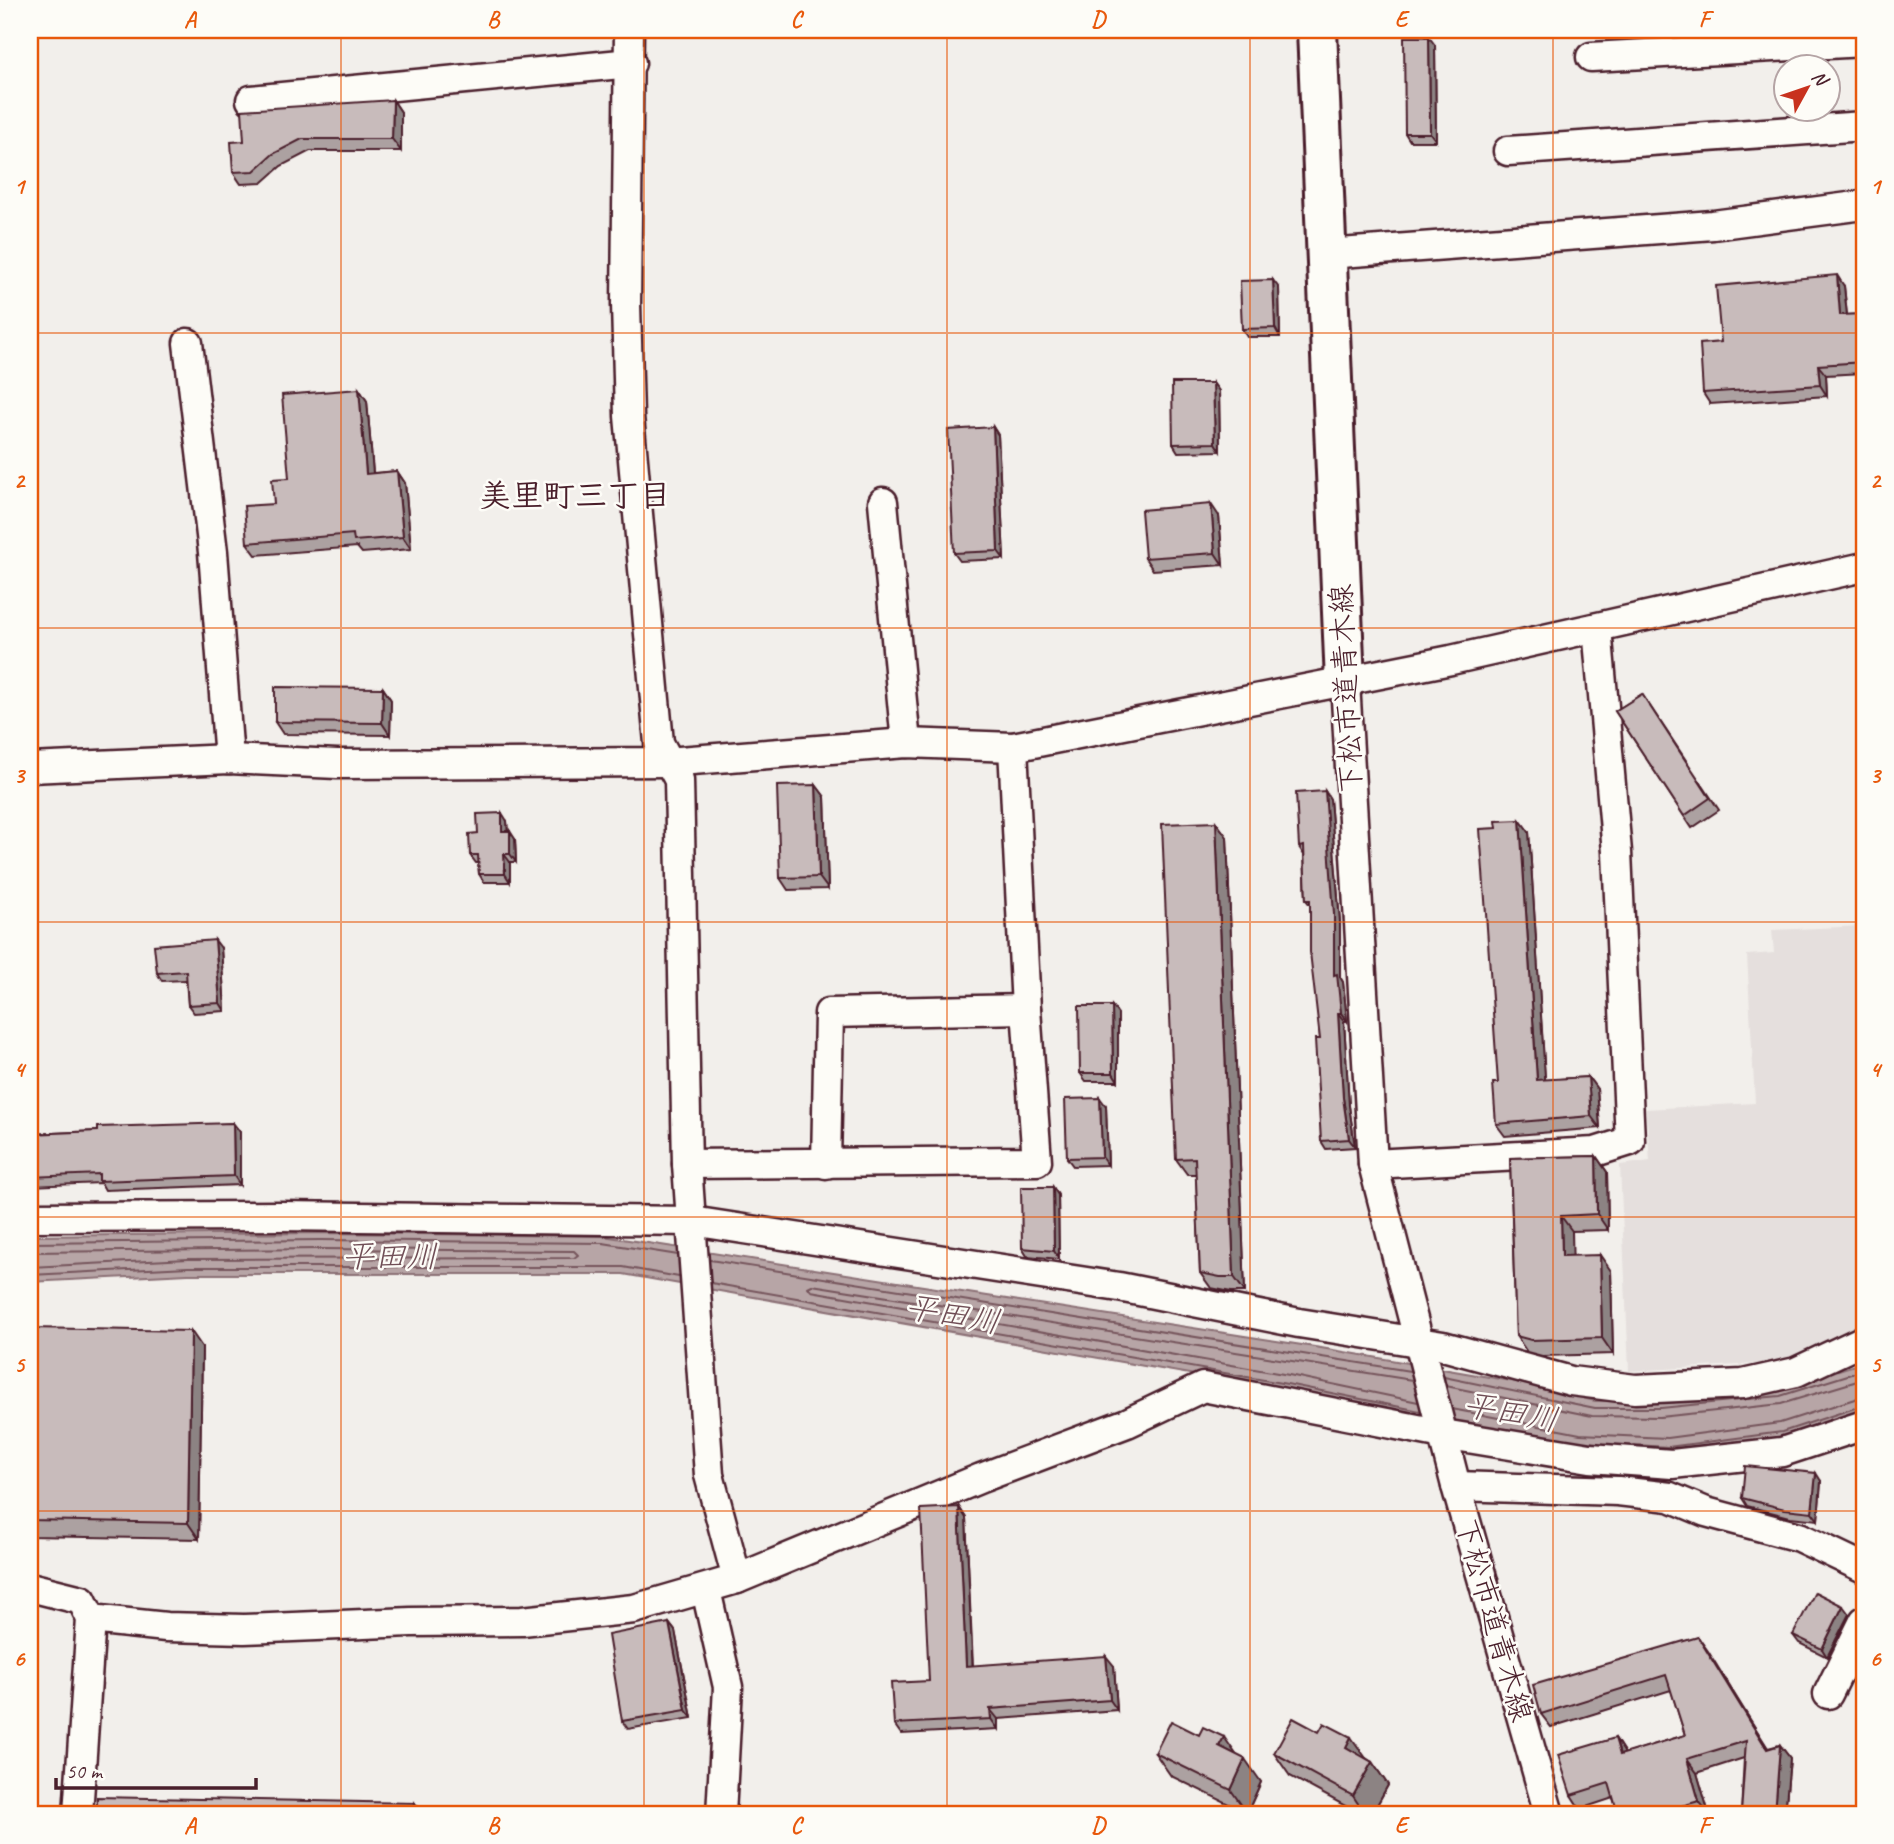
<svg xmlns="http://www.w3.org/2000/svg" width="1894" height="1844" viewBox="0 0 1894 1844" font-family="Caveat,'Klee One',sans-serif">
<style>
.built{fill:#e5dfdd}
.water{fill:#b7a5a6;stroke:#8b6f75;stroke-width:2}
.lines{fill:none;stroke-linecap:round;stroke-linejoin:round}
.shore{stroke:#76555c;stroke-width:2}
.street-casing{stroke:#4a1f2b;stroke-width:33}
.secondary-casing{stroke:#4a1f2b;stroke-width:44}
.street{stroke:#fdfcf7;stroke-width:28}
.secondary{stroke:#fdfcf7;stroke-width:38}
.wall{fill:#aca1a1;stroke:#4a1f2b;stroke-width:2}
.shaded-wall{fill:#8c8383;stroke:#4a1f2b;stroke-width:2}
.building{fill:#c8bbbb;stroke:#4a1f2b;stroke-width:2}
.grid{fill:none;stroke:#e8590c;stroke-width:2;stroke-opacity:0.55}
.labels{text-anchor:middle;stroke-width:5;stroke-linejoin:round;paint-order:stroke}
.street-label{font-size:30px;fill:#4a1f2b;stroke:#fdfcf7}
.neighbourhood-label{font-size:32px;font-weight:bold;fill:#4a1f2b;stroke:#fdfcf7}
.water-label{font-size:32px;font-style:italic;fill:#704e56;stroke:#fdfcf7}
.neatline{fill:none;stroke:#e8590c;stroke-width:2.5}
.grid-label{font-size:23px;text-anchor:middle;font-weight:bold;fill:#e8590c}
</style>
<rect width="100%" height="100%" fill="#f2efeb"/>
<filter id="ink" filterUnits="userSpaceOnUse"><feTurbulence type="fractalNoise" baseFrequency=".0143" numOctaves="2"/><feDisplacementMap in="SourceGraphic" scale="14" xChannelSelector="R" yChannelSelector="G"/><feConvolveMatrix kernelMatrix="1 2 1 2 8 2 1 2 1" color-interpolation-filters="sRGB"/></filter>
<g filter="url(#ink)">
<path class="built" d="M1864,926V1328L1791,1362L1629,1371L1620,1165L1650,1161L1646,1109L1755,1103L1747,955L1774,953L1772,930Z"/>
<path class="water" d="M320,1233L603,1236L1321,1348L1512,1381L1595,1401H1660L1778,1389L1864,1362V1411L1784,1438L1668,1454L1579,1450L1286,1391L623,1274H188L30,1282V1236Z"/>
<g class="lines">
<g class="shore">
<path d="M30,1243L320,1240L603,1243L678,1255"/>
<path d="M30,1252L320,1249L574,1251L578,1255L574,1258L188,1259L30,1267"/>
<path d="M710,1260L1410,1371"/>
<path d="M30,1275L188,1267H623L679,1277"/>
<path d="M711,1283L1287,1384L1420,1411"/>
<path d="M1444,1377L1595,1408H1661L1740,1400"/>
<path d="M1412,1380L812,1285L808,1287L811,1291L1289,1375L1418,1402"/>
<path d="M1446,1386L1592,1416L1660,1417L1781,1404L1864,1379"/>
<path d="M1748,1399L1780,1396L1864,1370"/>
<path d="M1452,1409L1580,1434L1667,1438L1780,1423L1864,1396"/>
<path d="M1634,1445L1668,1447L1782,1432L1864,1405"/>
</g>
<g class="street-casing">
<g id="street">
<path d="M629,30L626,304L629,416L659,743L679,780L687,1164L709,1475L737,1579"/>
<path d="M1591,57L1864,42"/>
<path d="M251,100L631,63"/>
<path d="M1508,151L1864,126"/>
<path d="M1327,254L1713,225L1864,205"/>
<path d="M188,343L213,552L229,759"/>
<path d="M883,502L906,743"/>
<path d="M1345,682L1373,1164L1456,1486L1549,1814"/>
<path d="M30,768L229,759L337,764L667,762L906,743L1013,747L1451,660L1864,567"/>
<path d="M687,1164L1037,1161L1026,1009L1013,747"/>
<path d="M826,1164L829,1013L1026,1009"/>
<path d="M1373,1164L1595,1152L1630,1141L1617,852L1597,628"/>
<path d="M30,1217L280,1216L692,1221L1119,1287L1299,1323L1443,1346L1571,1381L1635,1389L1743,1384L1796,1372L1864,1340"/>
<path d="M1456,1486L1618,1491L1670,1497L1706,1512L1799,1537L1864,1568"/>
<path d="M30,1587L82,1600L91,1619L78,1814"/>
<path d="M706,1590L728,1687L721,1814"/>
<path d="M91,1619L166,1627L244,1629L411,1622L522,1621L634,1609L737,1579L981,1478L1127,1423L1203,1387L1443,1434L1590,1458L1672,1464L1782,1452L1864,1425"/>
<path d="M1828,1694L1864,1621"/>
</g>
</g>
<g class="secondary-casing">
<path id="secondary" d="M1317,30L1345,682"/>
</g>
<use href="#street" class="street"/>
<use href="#secondary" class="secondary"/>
</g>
<g class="wall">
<path d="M1435,45L1436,141H1410L1405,133Z"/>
<path d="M393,100L401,112V151H310L281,166L262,183L241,184L233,172L244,141Z"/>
<path d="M1844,286L1847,315L1864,314V373L1826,375L1827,396L1710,404L1703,393L1721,342Z"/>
<path d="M1279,288L1280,337H1247L1242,329Z"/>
<path d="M1213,383L1219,391L1220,451L1178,452L1173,444Z"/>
<path d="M359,389L367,401L373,473L397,471L405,483L411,549L362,553L357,547L256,555L247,543L274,504L289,478Z"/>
<path d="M993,427L998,435L1004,559L960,561L954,553Z"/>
<path d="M1219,516L1223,565L1153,570L1145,558Z"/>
<path d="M383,688L391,700L390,735L283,734L275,722Z"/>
<path d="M1642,694L1719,810L1692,828L1615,711Z"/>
<path d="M816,785L825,797L828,889L788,890L780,878Z"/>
<path d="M1325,791L1330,799L1340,922V977L1343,982L1347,1021H1344L1349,1106L1355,1147L1326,1149L1321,1141L1320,1039L1310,905L1306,900L1304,855L1299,847Z"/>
<path d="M1520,820L1529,832L1545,1080L1588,1077L1597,1089L1600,1128L1505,1136L1496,1124L1498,1083L1497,828Z"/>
<path d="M507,821L508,831L515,839L516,862H510V882H484L479,874L478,863H476L470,855L478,833Z"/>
<path d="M1216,822L1227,837L1245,1292H1231L1211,1288L1200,1273L1196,1174H1187L1176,1159Z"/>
<path d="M221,948L225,1011L194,1013L188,1005L186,980L162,981L157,973Z"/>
<path d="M1112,1006L1118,1014V1081H1086L1080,1073Z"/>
<path d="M1106,1106L1108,1165L1073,1166L1067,1158Z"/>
<path d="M233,1123L240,1132V1185L105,1190L101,1183L30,1186V1134L98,1131Z"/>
<path d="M1596,1156L1607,1172L1608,1230L1572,1231V1256L1611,1271L1613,1354L1542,1356L1527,1352L1516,1336L1510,1158Z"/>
<path d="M1053,1187L1058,1195L1059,1259L1027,1256L1022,1248Z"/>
<path d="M30,1328L202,1347L199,1539L30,1536Z"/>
<path d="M1821,1481L1818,1520L1790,1517L1747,1506L1742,1498Z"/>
<path d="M959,1507L966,1518L973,1666H1114L1117,1710L998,1719V1729L901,1734L894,1724L929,1681Z"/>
<path d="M1849,1614L1827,1657L1799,1643L1793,1635Z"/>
<path d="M669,1623L675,1631L692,1718L628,1729L622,1721Z"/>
<path d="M1698,1637L1768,1748L1780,1745L1790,1758L1785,1814H1741L1744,1758L1697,1773L1709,1814H1618L1613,1798L1580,1809L1571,1795L1615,1738L1625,1754L1685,1735L1671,1690L1551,1727L1541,1714Z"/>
<path d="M1155,1753L1236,1755L1261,1782L1247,1813L1171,1776Z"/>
<path d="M1274,1753L1366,1758L1372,1762L1388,1785L1372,1814H1360L1290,1776Z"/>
</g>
<g class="shaded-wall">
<path d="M1429,37L1435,45L1436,141L1430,133Z"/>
<path d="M393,100L401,112V151L392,139Z"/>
<path d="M1837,275L1844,286L1848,326L1840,315Z"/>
<path d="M1273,280L1279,288L1280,337L1275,328Z"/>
<path d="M1818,365L1826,375L1827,396L1820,385Z"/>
<path d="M1213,383L1219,391L1220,451L1215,443Z"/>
<path d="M359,389L367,401L374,486L366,474Z"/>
<path d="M993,427L998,435L1004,559L998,551Z"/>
<path d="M397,471L405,483L411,549L403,537Z"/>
<path d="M1211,504L1219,516L1223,565L1215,553Z"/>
<path d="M383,688L391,700L390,735L382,723Z"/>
<path d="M816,785L825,797L828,889L819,877Z"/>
<path d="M1325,791L1330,799L1340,922V977L1343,982L1347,1021L1341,1013L1334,975Z"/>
<path d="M502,813L507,821L508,839L502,831Z"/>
<path d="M1520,820L1529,832L1546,1092L1537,1080Z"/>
<path d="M1216,822L1227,837L1245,1292L1234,1277Z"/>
<path d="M510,831L515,839L516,862L510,854Z"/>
<path d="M504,854L510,862V882L505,874Z"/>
<path d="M215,940L221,948L225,1011L220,1003Z"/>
<path d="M1112,1006L1118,1014V1081L1113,1073Z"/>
<path d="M1338,1013L1344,1021L1349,1106L1355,1147L1349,1139L1343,1098Z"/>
<path d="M1588,1077L1597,1089L1600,1128L1591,1116Z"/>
<path d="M1100,1098L1106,1106L1108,1165L1102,1157Z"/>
<path d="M233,1123L240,1132V1185L234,1176Z"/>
<path d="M1596,1156L1607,1172L1608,1230L1597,1214Z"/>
<path d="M1053,1187L1058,1195L1059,1259L1054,1251Z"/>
<path d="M1561,1216L1572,1231L1573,1272L1562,1256Z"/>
<path d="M1600,1255L1611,1271L1613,1354L1602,1338Z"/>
<path d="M191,1331L202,1347L199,1539L188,1523Z"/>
<path d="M1816,1473L1821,1481L1818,1520L1812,1512Z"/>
<path d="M959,1507L966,1518L973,1677L966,1666Z"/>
<path d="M1843,1606L1849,1614L1827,1657L1822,1649Z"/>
<path d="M669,1623L675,1631L692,1718L686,1710Z"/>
<path d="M1698,1637L1708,1651L1776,1762L1767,1749Z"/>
<path d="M1106,1656L1114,1666L1117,1710L1110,1700Z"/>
<path d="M990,1709L998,1719V1729L991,1719Z"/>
<path d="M1224,1737L1240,1760L1219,1746Z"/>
<path d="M1351,1737L1368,1761L1346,1747Z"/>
<path d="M1615,1738L1624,1752L1630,1769L1620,1755Z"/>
<path d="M1780,1745L1790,1758L1785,1814H1775Z"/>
<path d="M1245,1759L1261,1782L1247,1813L1231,1790Z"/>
<path d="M1687,1759L1697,1773L1709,1814L1699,1801Z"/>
<path d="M1372,1762L1388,1785L1372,1814H1365L1353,1796Z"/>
<path d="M415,1803L423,1814H415Z"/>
</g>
<g class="building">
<path d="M1404,37H1429L1430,133H1405Z"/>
<path d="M393,100L392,139H302L273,154L254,171L233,172L231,142L244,141L242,110Z"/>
<path d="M1837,275L1840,315L1864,314V362L1818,365L1820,385L1703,393L1700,344L1721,342L1716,286Z"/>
<path d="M1273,280L1275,328L1242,329L1240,281Z"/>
<path d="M1172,383H1213L1215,443L1173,444Z"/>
<path d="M359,389L366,474L397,471L403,537L354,541L353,534L247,543L244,506L274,504L272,479L289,478L282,395Z"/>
<path d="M993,427L998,551L954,553L948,430Z"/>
<path d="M1211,504L1215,553L1145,558L1141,510Z"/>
<path d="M275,687L383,688L382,723L275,722Z"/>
<path d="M1642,694L1710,798L1684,816L1615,711Z"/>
<path d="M816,785L819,877L780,878L777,786Z"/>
<path d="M1325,791L1334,914V975L1337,974L1341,1013H1338L1343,1098L1349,1139L1321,1141L1315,1039H1320L1310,952V900H1306L1304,846L1299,847L1296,793Z"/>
<path d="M502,813V831H510V854H504L505,874H479L478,855H470L469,834L478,833L477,814Z"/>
<path d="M1520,820L1537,1080L1588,1077L1591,1116L1496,1124L1493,1083H1498L1480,829L1497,828L1496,821Z"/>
<path d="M1216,822L1234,1277H1220L1200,1273L1195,1158L1176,1159L1162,824Z"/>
<path d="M215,940L220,1003L188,1005L186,971L157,973L154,945Z"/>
<path d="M1079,1006H1112L1113,1073H1080Z"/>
<path d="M1100,1098L1102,1157L1067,1158L1065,1099Z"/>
<path d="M233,1123L234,1176L99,1181V1174L30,1177V1134L98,1131V1127Z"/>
<path d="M1596,1156L1597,1214L1561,1216L1562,1256L1600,1255L1602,1338L1531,1340L1516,1336L1510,1158Z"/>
<path d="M1021,1187H1053L1054,1251L1022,1248Z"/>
<path d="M30,1328L191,1331L188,1523L30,1520Z"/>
<path d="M1745,1466L1816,1473L1812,1512L1785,1509L1742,1498Z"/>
<path d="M959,1507L966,1666L1106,1656L1110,1700L990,1709L991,1719L894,1724L891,1683L929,1681L921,1509Z"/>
<path d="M1815,1592L1843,1606L1822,1649L1793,1635Z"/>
<path d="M669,1623L686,1710L622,1721L608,1635Z"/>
<path d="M1698,1637L1767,1749L1780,1745L1775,1814H1741L1746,1741L1687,1759L1699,1801L1653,1814H1618L1609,1783L1571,1795L1558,1755L1615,1738L1620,1755L1685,1735L1666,1675L1541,1714L1533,1685Z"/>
<path d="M1293,1718L1319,1732L1324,1723L1351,1737L1346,1747L1372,1762L1353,1796L1274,1753Z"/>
<path d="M1171,1721L1199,1735L1203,1727L1224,1737L1219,1746L1245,1759L1231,1790L1155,1753Z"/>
<path d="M97,1797L415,1803V1814H97Z"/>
</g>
</g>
<path class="grid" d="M341,30V1814M644,30V1814M947,30V1814M1250,30V1814M1553,30V1814M30,333H1864M30,628H1864M30,922H1864M30,1217H1864M30,1511H1864"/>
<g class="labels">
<g class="street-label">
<text transform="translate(1346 689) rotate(-93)" y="10">下松市道青木線</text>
<text transform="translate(1494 1620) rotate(74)" y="10">下松市道青木線</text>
</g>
<g class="neighbourhood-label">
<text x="575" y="506">美里町三丁目</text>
</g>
<g class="water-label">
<text x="390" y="1267">平田川</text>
<text transform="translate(953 1314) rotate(10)" y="11">平田川</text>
<text transform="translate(1511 1412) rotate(10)" y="11">平田川</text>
</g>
</g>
<rect width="1894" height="1844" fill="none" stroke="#fdfcf7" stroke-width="77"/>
<g transform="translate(1807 88) rotate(50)"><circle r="33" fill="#fdfcf7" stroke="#b5a4a5" stroke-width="2"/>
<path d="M0-5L12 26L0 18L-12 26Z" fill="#c8321e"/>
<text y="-10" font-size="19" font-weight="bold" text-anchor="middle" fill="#4a1f2b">N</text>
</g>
<path d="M56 1778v10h200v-10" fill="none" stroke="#4a1f2b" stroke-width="3.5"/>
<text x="66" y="1778" font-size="21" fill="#4a1f2b" stroke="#fdfcf7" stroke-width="5" paint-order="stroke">50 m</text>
<rect x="38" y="38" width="1818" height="1768" class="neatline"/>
<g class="grid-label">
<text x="190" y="27">A</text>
<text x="493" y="27">B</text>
<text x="796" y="27">C</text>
<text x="1098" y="27">D</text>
<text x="1401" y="27">E</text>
<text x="1704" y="27">F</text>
<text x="19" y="194">1</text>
<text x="1875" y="194">1</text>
<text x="19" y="488">2</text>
<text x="1875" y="488">2</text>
<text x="19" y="783">3</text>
<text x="1875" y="783">3</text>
<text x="19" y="1077">4</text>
<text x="1875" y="1077">4</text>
<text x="19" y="1372">5</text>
<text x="1875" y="1372">5</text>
<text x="19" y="1666">6</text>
<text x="1875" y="1666">6</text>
<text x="190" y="1833">A</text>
<text x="493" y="1833">B</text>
<text x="796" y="1833">C</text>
<text x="1098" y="1833">D</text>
<text x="1401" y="1833">E</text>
<text x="1704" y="1833">F</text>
</g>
</svg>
